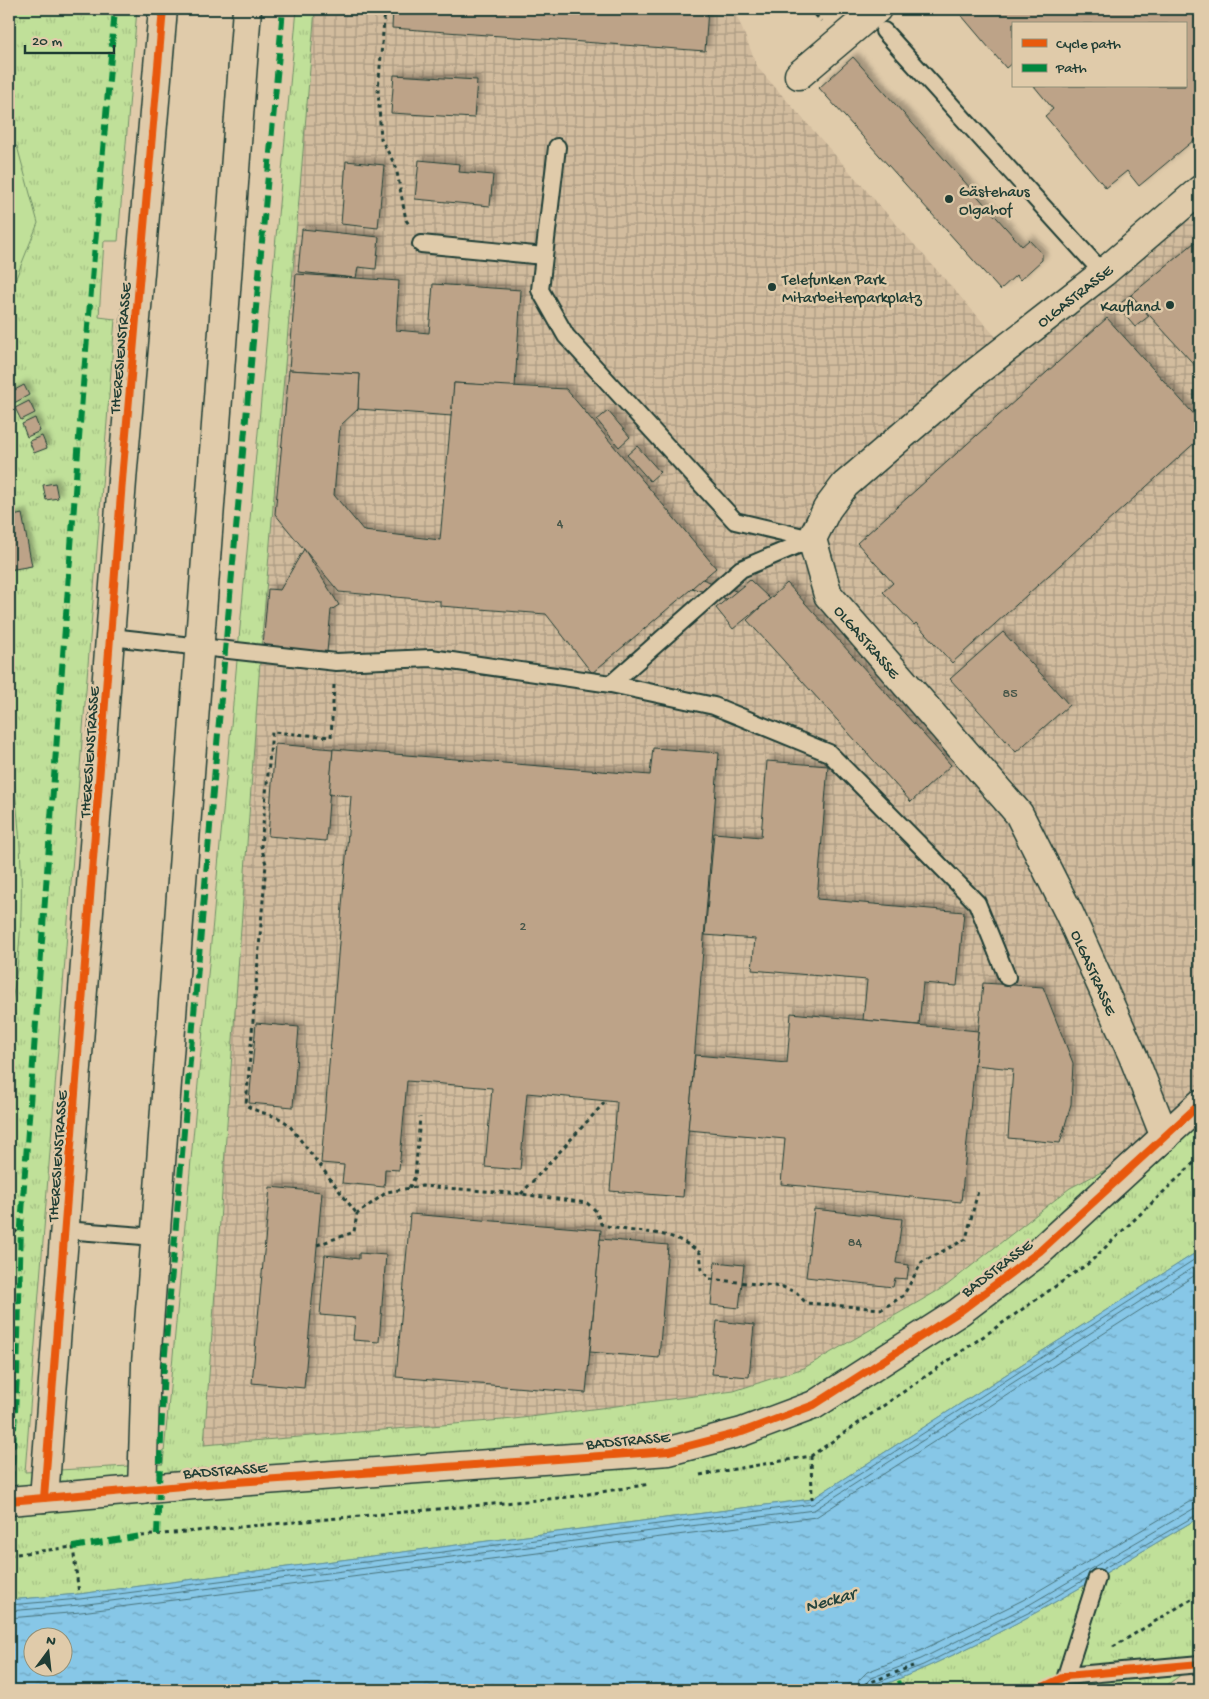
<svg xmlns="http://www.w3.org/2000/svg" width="1209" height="1699" viewBox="0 0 1209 1699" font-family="'Gochi Hand',sans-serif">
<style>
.industrial{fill:url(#industrial-grid)}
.grass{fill:url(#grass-tufts);stroke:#708e66}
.pitch{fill:#c0e099;stroke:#708e66}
.water{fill:url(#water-ripples);stroke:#5d909f;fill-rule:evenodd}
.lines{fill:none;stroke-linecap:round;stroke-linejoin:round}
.shore{stroke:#49747c;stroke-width:1}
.building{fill:#bda388;stroke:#1f3d34;filter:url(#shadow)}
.service-casing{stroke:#1f3d34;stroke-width:20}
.minor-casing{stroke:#1f3d34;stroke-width:31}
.path{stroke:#1f3d34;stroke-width:3;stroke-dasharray:4 4;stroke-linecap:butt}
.service{stroke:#e0cbaa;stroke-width:16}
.minor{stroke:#e0cbaa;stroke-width:28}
.quiet{stroke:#00873e;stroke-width:6;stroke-dasharray:12 6;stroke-linecap:butt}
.cycleway-casing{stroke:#e0cbaa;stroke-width:11}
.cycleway{stroke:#e8590c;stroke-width:8}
.poi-dot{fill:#1f3d34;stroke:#e0cbaa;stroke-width:2}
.labels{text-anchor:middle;stroke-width:5;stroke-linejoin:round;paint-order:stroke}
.number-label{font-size:14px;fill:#465649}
.poi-label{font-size:16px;fill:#1f3d34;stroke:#e0cbaa;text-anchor:start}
.street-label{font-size:16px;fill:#1f3d34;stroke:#e0cbaa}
.water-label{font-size:18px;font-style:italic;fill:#24443d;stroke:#e0cbaa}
</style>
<defs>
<pattern id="industrial-grid" width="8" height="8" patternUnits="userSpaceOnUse" patternTransform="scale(1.25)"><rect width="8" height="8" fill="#d2bc9e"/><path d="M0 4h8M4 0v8" fill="none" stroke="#aa9a82"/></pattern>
<pattern id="grass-tufts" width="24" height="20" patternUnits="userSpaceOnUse" patternTransform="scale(1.25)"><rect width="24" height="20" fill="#c0e099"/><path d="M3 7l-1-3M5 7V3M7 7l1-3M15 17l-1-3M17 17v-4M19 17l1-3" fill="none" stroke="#a5c184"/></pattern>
<pattern id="water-ripples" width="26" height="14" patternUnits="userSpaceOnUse" patternTransform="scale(1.25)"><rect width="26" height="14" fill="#87c7e7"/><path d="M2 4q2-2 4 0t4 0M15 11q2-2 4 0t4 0" fill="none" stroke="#6ea3bc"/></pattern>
<filter id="shadow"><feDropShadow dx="4.5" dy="-4.5" stdDeviation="2.5" flood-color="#0004"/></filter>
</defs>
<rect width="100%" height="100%" fill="#e0cbaa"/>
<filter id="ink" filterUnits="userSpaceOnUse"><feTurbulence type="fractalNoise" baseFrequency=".02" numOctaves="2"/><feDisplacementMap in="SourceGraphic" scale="10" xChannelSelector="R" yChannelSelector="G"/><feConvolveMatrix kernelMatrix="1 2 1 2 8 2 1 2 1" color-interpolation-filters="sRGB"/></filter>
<g filter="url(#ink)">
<path class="industrial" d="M315,9H734L758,68L996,337L1200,179V1117L1191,1126L1070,1188L946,1286L804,1368L734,1391L667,1401L514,1419L204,1446L260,662Z"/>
<g class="grass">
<path d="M9,9H137L118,241H104L99,317L115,319L25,1472L163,1464L297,9H315L260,662L204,1445L514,1419L734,1391L804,1368L946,1286L1070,1188L1191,1126L1200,1117V1250L812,1499L79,1594L9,1600Z"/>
<path d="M1200,1517V1661L1160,1690H870C987,1647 1093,1580 1200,1517Z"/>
</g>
<g class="pitch">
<path d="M17,146L38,223L10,293L9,148Z"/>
<path d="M9,752C24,838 27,932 9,1017Z"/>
</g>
<path class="water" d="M1200,1250V1517C1093,1580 987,1647 870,1690H9V1600L79,1594L812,1499ZM32,1636H62V1666H32Z"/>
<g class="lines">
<g class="shore">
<path d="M1101,1570L1200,1513"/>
<path d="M9,1605L80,1599L813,1504L1200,1256"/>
<path d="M9,1611L80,1605L814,1510L1200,1263"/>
<path d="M9,1618L81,1612L816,1517L1200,1272"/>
<path d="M857,1690L859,1680L867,1672L918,1652L1023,1600L1189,1502L1200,1500"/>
<path d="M865,1690L866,1683L871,1678L921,1659L1027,1606L1193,1509L1200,1507"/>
<path d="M871,1690L874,1684L923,1665L1030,1612L1087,1578"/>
</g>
</g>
<g class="building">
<path d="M393,9H708L705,51L392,28Z"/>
<path d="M956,9H1200V135L1139,186L1127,171L1106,188L1045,116L1053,109L1034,86H1185V24H1013V62L1006,68Z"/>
<path d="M853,57L1022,246L1029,240L1042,254V260L1020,280L1016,275L1000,290L819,88Z"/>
<path d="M394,75L477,80L474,118L391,113Z"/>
<path d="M419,160L460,164L459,172L493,175L490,206L415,199Z"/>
<path d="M346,161L384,165L378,228L341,224Z"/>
<path d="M302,229L379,237L376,269L358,267L356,278L298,272Z"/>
<path d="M1200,238V371L1131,295Z"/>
<path d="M296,274L399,281L396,330L429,333L433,284L521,290L515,387L454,383L452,416L358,409L360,374L289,370Z"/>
<path d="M1131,295L1149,316L1135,327L1117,306Z"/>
<path d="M1107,318L1200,421V438L952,663L916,623L914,625L883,592L893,583L857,543Z"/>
<path d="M289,370L360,374L358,409L340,426L334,495L364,531L440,540L454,383L566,389L716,568L592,673L546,614L440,606V601L339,592L275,514Z"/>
<path d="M24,385L29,395L14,403L9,393Z"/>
<path d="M29,401L35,413L21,420L15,408Z"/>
<path d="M608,411L630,437L619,447L597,420Z"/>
<path d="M35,418L40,431L27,437L22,424Z"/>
<path d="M42,436L47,448L34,453L29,441Z"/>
<path d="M637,446L660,472L650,481L627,455Z"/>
<path d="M55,483L58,498L46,500L43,485Z"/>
<path d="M22,514L32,566L9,570V517Z"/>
<path d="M304,549L339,605L331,610L327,652L263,646L268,589L280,590Z"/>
<path d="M702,579L767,602L758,609L692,588Z"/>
<path d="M750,580L770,599L733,629L716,608Z"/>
<path d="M787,583L951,765L911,802L747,620Z"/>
<path d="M1003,632L1069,705L1016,752L950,679Z"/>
<path d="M275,744L333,749L326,841L268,836Z"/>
<path d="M653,748L719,753L683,1197L610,1191L617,1102L527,1093L520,1170L485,1167L492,1088L407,1081L399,1170L385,1169L384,1187L342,1183L344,1165L321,1163L351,796L329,794L333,749L650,775Z"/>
<path d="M767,761L828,766L817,899L964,912L957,986L923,983L919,1025L863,1020L867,980L752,970L755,939L705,935L714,833L761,837Z"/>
<path d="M983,983L1043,987L1073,1063L1071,1104L1060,1143L1008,1138L1013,1069L975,1065Z"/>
<path d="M791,1013L978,1031L961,1202L781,1184L785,1139L688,1130L695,1055L787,1063Z"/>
<path d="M256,1023L299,1027L293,1107L249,1103Z"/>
<path d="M270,1187L322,1192L304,1388L252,1383Z"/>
<path d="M814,1209L902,1219L896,1263L909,1265L907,1279L895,1278L893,1287L806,1277Z"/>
<path d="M410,1214L601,1230L586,1393L396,1377Z"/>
<path d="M600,1239L668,1245L659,1358L590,1352Z"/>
<path d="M359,1253L386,1255L379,1342L353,1340L355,1318L320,1315L325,1255L359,1259Z"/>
<path d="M715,1262L744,1265L739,1308L711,1305Z"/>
<path d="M717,1321L754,1325L749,1377L712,1374Z"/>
</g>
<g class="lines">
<g class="service-casing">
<g id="service">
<path d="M884,31L1103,273"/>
<path d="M557,147L540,290L566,336L735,521L812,539L741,569L611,684"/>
<path d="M421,244L544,256"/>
<path d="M111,637L336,662L431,658L611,684L714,706L829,753L977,903L1007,977"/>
<path d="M64,1230L156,1237"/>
<path d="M1097,1578L1066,1676L1200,1664"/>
</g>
</g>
<g class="minor-casing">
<g id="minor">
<path d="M799,75L877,9"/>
<path d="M1165,1137L1133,1056L1069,913L1019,814L828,595L812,539L827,509L845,485L976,372L1103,273L1200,190"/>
<path d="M142,1490L146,1364L247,9"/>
<path d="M44,1498L123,468L163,9"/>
<path d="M9,1501L194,1485L669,1451L742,1432L814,1405L959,1312L1040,1251L1200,1104"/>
</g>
</g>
<g class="path">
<path d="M385,9L378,90L381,139L396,167L406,220L410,226"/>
<path d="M810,9L821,21"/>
<path d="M334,685L331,737L272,732L261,846L266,864L246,1105C260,1115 276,1113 289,1125L357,1214"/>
<path d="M409,1188L415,1177L420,1117"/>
<path d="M521,1194L605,1102"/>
<path d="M9,1239L21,1226"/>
<path d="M317,1245L354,1232L357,1214L387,1192L422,1186L521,1194L587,1203L596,1211L601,1224C639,1237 667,1225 700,1253L702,1270L710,1279L783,1287L797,1293L806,1303L882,1309L903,1296L922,1262L966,1239L978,1191"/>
<path d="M811,1456L812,1499"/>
<path d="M700,1475L811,1456L1089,1263L1200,1157"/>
<path d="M141,1536L570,1497L650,1484"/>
<path d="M9,1555L73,1547L79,1594"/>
<path d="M1113,1647L1200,1594"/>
<path d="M901,1683L905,1690"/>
<path d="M850,1690L913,1666"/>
<path d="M1037,1690L1045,1686"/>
</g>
<use href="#service" class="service"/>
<use href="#minor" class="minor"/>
<g class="quiet">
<path d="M10,1501L17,1375L21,1226L82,397L115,9"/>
<path d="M157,1535L164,1365L225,651L283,9"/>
<path d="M73,1547L141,1536"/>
<path d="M881,1690L901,1683"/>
</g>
<g class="cycleway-casing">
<g id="cycleway">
<path d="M44,1498L123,468L163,9"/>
<path d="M9,1501L194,1485L669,1451L742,1432L814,1405L959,1312L1040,1251L1200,1104"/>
<path d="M1037,1690L1066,1676L1200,1664"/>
</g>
</g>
<use href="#cycleway" class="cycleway"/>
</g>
</g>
<g class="poi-dot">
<circle cx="949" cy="199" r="5"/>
<circle cx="772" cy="287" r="5"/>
<circle cx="1170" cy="305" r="5"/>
</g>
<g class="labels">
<g class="number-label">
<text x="560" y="527">4</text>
<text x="1010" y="697">85</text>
<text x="523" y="930">2</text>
<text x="855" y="1246">84</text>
</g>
<g class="poi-label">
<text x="959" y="196">Gästehaus<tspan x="959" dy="18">Olgahof</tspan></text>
<text x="782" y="284">Telefunken Park<tspan x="782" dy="18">Mitarbeiterparkplatz</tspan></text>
<text x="1160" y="311" text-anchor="end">Kaufland</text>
</g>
<g class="street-label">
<text transform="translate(1074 295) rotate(-38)" y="6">OLGASTRASSE</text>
<text transform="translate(119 348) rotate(-85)" y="6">THERESIENSTRASSE</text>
<text transform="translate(868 641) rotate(49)" y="6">OLGASTRASSE</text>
<text transform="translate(88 752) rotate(-86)" y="6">THERESIENSTRASSE</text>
<text transform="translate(1095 972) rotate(66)" y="6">OLGASTRASSE</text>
<text transform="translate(56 1156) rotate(-86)" y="6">THERESIENSTRASSE</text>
<text transform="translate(996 1267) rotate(-37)" y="6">BADSTRASSE</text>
<text transform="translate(628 1439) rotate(-5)" y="6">BADSTRASSE</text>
<text transform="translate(225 1469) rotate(-4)" y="6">BADSTRASSE</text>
</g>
<g class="water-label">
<text transform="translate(830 1599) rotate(-16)" y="6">Neckar</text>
</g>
</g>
<rect width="1209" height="1699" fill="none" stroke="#e0cbaa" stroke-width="30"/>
<rect x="15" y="15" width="1179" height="1669" fill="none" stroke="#1f3d34" stroke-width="2" filter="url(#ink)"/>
<rect x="1012" y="22" width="175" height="65" fill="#e0cbaa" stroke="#93927b"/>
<rect x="1022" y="39" width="25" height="8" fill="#e8590c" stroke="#93927b"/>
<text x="1056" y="48" font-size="15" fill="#1f3d34">Cycle path</text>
<rect x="1022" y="64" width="25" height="8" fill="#00873e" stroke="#93927b"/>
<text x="1056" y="72" font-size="15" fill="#1f3d34">Path</text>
<g transform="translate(48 1652) rotate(15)"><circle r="24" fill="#e0cbaa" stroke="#93927b"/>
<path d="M0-4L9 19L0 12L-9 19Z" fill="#1f3d34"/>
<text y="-8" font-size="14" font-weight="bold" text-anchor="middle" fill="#1f3d34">N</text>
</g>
<path d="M25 45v8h89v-8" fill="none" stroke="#1f3d34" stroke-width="2.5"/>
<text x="32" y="45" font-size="15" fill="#1f3d34" stroke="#e0cbaa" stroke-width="4" paint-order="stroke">20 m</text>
</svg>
